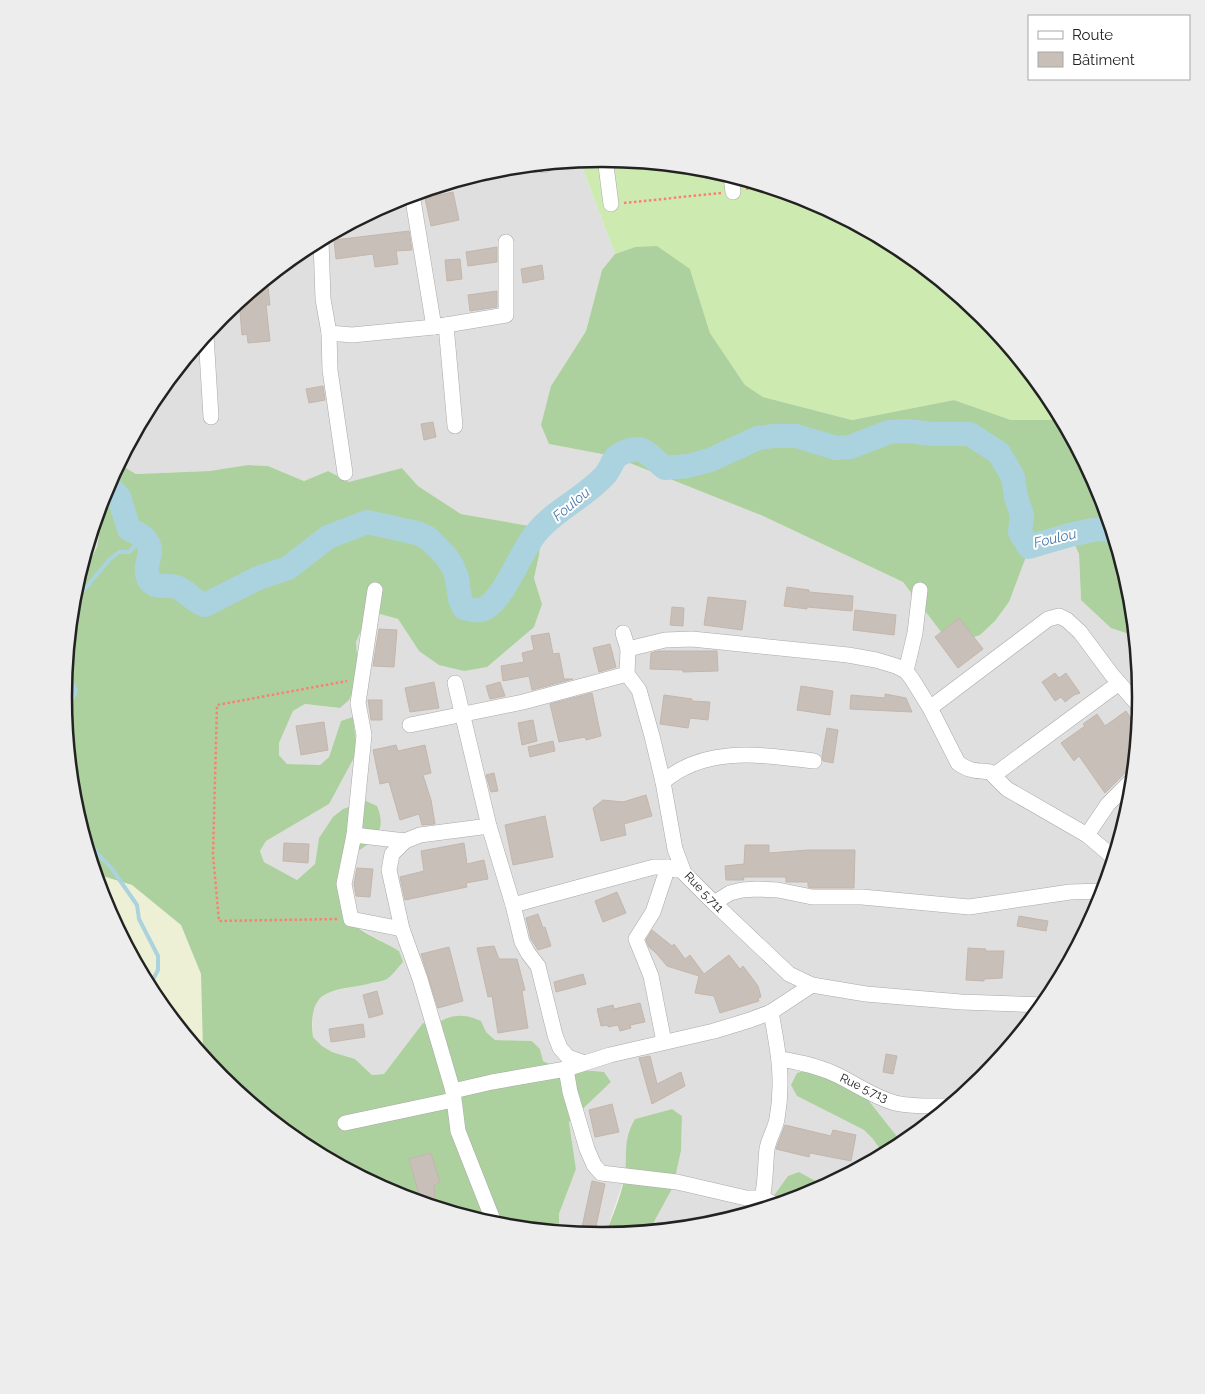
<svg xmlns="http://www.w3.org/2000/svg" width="1205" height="1394" viewBox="0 0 1205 1394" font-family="Raleway,sans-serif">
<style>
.residential{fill:#e0dfdf}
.farmland{fill:#eef0d5}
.grass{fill:#cdebb0}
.forest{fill:#add19e}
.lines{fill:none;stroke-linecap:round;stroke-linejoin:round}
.stream{stroke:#aad3df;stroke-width:4}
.river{stroke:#aad3df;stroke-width:24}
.building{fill:#c7bfb8;stroke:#c4b6ab}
.minor-casing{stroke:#a9a9a9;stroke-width:16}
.path{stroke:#fa8072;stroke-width:2.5;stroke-dasharray:2.5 2.5;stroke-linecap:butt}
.minor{stroke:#fff;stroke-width:15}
.labels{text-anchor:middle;stroke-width:4;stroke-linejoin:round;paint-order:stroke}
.street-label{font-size:12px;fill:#222;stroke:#fff}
.water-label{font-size:14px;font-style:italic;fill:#4a7aab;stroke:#fff}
.rim{fill:none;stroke:#222;stroke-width:2.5}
</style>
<rect width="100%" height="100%" fill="#f2efe9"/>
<g class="residential">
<path d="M580,161L615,254L602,270L586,331L551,386L549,444L612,456L763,516L903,582L941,632L980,635L995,621L1009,602L1032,541L1050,529L1071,534L1079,554L1081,600L1132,635L1135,633L1141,697L1131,802L1100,903L1050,997L1039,1010L1018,1028V1036L983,1078L903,1144L865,1096H797L864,1130L873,1139L884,1155L825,1186L799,1172L765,1208L707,1225L649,1231L673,1187L681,1151L682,1116L672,1109L635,1119L624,1179L605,1235L602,1236L559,1231V1214L576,1169L569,1122L611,1082L554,1066L543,1061L540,1049L532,1041L495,1040L485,1032L481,1021L435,1025L423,1024L384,1074L372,1075L355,1059L332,1052L322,1046L313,1037V1012L316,1002L324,993L386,980L399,951L357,927L343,907L336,885L343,862L319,838L315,864L297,880L264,862L260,851L266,841L329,804L341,721L329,757L320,766L287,764L279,755V743L293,711L305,704L340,708L359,677L356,642L366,620L376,613L398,619L419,651L542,604L534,578L539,556L541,539L552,530L461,514L418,486L402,468L349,483L328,471L304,481L268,466L248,465L209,471L136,474L119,465L155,397L222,316L303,249L397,199L498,169Z"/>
<path d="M93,528L99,535L97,547L76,587Z"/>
</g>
<path class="farmland" d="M98,873L132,885L181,925L201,974L203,1051L206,1059L154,996L105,903L96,874Z"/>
<path class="grass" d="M603,158L708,169L809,199L902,249L984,316L1051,398L1059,413L1053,420H1011L954,400L852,420L763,397L745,385L710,333L690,269L635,247L615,254L580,161Z"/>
<g class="forest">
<path d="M657,246L690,269L710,333L745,385L763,397L852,420L954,400L1011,420H1053L1059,413L1100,491L1131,592L1135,633L1132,635L1111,628L1081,600L1079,554L1070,534L1050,529L1032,541L1009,602L995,621L980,635L959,642L941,632L903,582L763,516L612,456L549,444L541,425L551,386L586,331L602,270L615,254L635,247Z"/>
<path d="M119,464L136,474L209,471L248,465L268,466L304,481L328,471L349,482L402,468L418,486L461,514L553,530L541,539L539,556L534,578L542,604L534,627L487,667L464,671L439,665L419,651L398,619L376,613L366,620L356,642L359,677L349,700L340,708L305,704L293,711L279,743V755L287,764L320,765L329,757L341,721L353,717L357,752L329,804L266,841L260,851L264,862L297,880L315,864L319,838L333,817L343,809L366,801L377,806C388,833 373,840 353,855C350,857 346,859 344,862C330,880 341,916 358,928C371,937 386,943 399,951L403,962C398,967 393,975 387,979C382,982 374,982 368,984C329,992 308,988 313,1037L322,1046L332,1052L355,1059L372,1075L384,1074L423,1023L435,1025C450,1014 464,1013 481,1021L486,1032L495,1040L532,1041L540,1049L543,1061C562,1071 583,1070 604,1072L611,1082L569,1122L576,1169L559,1214V1231L497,1225L396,1195L303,1145L221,1078L206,1059L203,1051L201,974L181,925L132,885L96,874L86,840L88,835L83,812L78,813L74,802L64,697L74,592L97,547L99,535L93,528L105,491Z"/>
<path d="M808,1070L865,1096L903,1144L884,1155L873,1139L864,1130L797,1096L791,1085L797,1073Z"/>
<path d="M672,1109L682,1116L681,1151L673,1187L649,1231L605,1235C612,1217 620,1199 624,1180C629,1156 621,1143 635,1119Z"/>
<path d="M799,1172L825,1186L808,1195L765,1208L788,1176Z"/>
</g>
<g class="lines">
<g class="stream">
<path d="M73,603L109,560L119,552H129L135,546L139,534"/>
<path d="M64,703C80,696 78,687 66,676"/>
<path d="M82,828L97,853L112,869L137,905L139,919L158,956V970L149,987"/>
</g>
<path class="river" d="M108,485L119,497L129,529C169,547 137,562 150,581C156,589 168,584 176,587C188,591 193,602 205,605L258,578L288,568L328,537L367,522L417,533L428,538L445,555L452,565L457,578L460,599L464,608C471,610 479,612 486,608C507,594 520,552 537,532C556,509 586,497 606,474C610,469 612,462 616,457C621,453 631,449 637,449C647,449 657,463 665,468L688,466L710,460L758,438L774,436H796L836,448L850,447L889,432L907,431L933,434H970L999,453L1013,477L1016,497L1022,515L1020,532L1029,547C1047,542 1097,524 1113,531"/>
</g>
<g class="building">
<path d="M453,192L459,220L431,226L425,198Z"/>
<path d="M409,231L412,250L396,251L398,264L375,267L373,254L336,259L334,240Z"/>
<path d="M497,247V262L468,266L466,252Z"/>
<path d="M460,259L462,279L447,281L445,260Z"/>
<path d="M542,265L544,279L523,283L521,269Z"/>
<path d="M267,278L270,305H266L270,341L248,343L247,334L242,335L239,301Z"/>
<path d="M497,291V307L470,311L468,295Z"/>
<path d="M323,386L325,400L309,403L306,389Z"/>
<path d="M433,422L436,437L424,440L421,424Z"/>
<path d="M787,587L809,590V592L853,596L852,611L807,607V609L784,606Z"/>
<path d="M708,597L746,601L742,630L704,625Z"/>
<path d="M672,607L684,608L683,626L670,625Z"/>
<path d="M855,610L896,615L894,635L853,630Z"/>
<path d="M959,618L983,649L958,668L935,637Z"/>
<path d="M379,629L397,630L394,667L373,666Z"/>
<path d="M549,633L553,654L559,653L564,679H573L532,690L529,676L503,681L501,666L524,662L522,653L534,650L531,636Z"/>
<path d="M610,644L616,667L599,672L593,648Z"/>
<path d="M658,651H717L718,671L683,672V670L650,669L651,653Z"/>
<path d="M1055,673L1059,678L1066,673L1080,693L1074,695L1065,702L1061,697L1055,701L1042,682Z"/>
<path d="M434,682L439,708L410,712L405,688Z"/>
<path d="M500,682L505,696L490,699L486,686Z"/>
<path d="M801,686L833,691L830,715L797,710Z"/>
<path d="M592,693L601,736L586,740L585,737L559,742L550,704Z"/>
<path d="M885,694L906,698L912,712L850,709L851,695L885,698Z"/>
<path d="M664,695L692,699V701L710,702L708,720L690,718L688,728L660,724Z"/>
<path d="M368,700H382V720H371Z"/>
<path d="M1126,711L1138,729L1134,770L1126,772L1105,793L1079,756L1074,761L1061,743L1085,726L1083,724L1097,714L1105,726Z"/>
<path d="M533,720L537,741L522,745L518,723Z"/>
<path d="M324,722L328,750L301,755L296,726Z"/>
<path d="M827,728L838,730L833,763L823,761L822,756Z"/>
<path d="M553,741L555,751L530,757L528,747Z"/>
<path d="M396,745L398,751L425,745L431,773L423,775L431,800L435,824L422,825L419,814L400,820L389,782L380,784L373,750Z"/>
<path d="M494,773L498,791L491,792L486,775Z"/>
<path d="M646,795L652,816L624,824L626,835L601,841L593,808L603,800L623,802Z"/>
<path d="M545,816L553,857L513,865L505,825Z"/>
<path d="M284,843L309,844L308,863L283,861Z"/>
<path d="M464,843L467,864L484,860L488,879L466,883L467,887L405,900L400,877L424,871L421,851Z"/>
<path d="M745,845H769V853L808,850H855L854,888H813L808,887V882H786V877H743L744,880H726L725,866L744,864Z"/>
<path d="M357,868L373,869L370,897L356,896L354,884Z"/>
<path d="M617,892L626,913L603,922L595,901Z"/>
<path d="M538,914L543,928L545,927L551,946L538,950L531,939L526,918Z"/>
<path d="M1019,916L1048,921L1046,931L1017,926Z"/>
<path d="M652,930L672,946L674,944L685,959L690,955L704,974L729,955L740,969L743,966L758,986L761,997L758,998L759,1001L720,1013L714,996L695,993L699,976L667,966L656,953L649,947L646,940Z"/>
<path d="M494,946L499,959H517L525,990L522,991L528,1028L498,1033L492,996L488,997L477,948Z"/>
<path d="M449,947L463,1001L438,1008L421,954Z"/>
<path d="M968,948L986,949L985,951H1004L1002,978L984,979V981L966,980Z"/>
<path d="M583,974L586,984L556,992L554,982Z"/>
<path d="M377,991L383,1014L369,1018L363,995Z"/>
<path d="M640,1003L645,1022L630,1025L631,1028L620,1031L618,1025L608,1027V1025L601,1026L597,1009L613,1005L614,1009Z"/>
<path d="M363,1024L365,1037L331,1042L329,1029Z"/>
<path d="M886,1054L897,1056L893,1074L883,1072Z"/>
<path d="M650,1056L657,1084L681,1072L685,1086L652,1104L639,1058Z"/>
<path d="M612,1104L619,1132L595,1137L589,1110Z"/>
<path d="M785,1125L831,1136L833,1130L856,1135L851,1161L810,1153L809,1157L776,1149Z"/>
<path d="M431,1153L440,1183L434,1185L435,1200L421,1202L409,1159Z"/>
<path d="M592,1181L605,1184L595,1231L582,1227Z"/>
</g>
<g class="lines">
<g class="minor-casing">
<g id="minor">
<path d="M605,158L611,204"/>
<path d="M543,164L544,165"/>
<path d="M731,176L733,192"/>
<path d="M412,194L434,327"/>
<path d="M321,240L323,299L329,333L330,370L345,473"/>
<path d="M446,325L455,426"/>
<path d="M329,333L352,335L434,327L506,315V242"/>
<path d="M206,335L211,417"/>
<path d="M375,590L358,703L364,735L354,835L344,884L351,919L402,929"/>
<path d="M623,633L628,649L627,674"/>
<path d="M628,649L665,640L692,639L848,655L876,660L896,666L906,671L912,679L930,708L958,763C971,772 976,770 990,772L1007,789L1087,835L1114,858"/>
<path d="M906,671L915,633L920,590"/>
<path d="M455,683L489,826L513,905L522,942L528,953L538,966L555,1035L560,1048L568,1057L582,1062"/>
<path d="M930,708L1048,619L1059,616L1067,620L1080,632L1112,675L1140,707"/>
<path d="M410,725L523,702L627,674L639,690L652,736L663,782L675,849L684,873L714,903L789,974L812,985L866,994L961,1002L1043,1005"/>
<path d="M994,775L1119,683"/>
<path d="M663,782C705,745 763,755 814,761"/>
<path d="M489,826L420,835L405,841L392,854L389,870L402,929L420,979L453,1091L458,1131L495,1225"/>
<path d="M354,835L405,841"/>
<path d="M1087,835L1108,804L1133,779"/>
<path d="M714,903L730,893L742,890L757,889L778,890L812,897H862L969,907L1070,892L1104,891"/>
<path d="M513,905L654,867H668L676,870"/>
<path d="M664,1042L651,976L636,939L653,912L668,867"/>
<path d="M780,1059C800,1062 821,1067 839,1076C859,1086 874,1097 895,1103C913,1107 931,1106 950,1106"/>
<path d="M566,1069L570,1092L587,1149L594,1165L601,1173L677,1182L746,1198H762C766,1182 765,1166 767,1149C769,1138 775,1129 777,1119C784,1079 778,1050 771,1012"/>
<path d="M453,1091L492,1082L566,1069L610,1055L714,1031L750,1020L771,1012L812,985"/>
<path d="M345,1123L453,1100"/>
<path d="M760,1209L762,1198L776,1205"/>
</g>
</g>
<g class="path">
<path d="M746,189L761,185"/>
<path d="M624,203L721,193"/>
<path d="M337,919L219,921L213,855L217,705L347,681"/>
</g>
<use href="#minor" class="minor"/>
</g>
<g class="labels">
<g class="street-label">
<text transform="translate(704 892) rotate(46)" y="4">Rue 5.711</text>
<text transform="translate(864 1088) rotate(25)" y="4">Rue 5.713</text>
</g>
<g class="water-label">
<text transform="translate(571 504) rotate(-40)" y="5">Foulou</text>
<text transform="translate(1055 538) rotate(-13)" y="5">Foulou</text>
</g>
</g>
<path d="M0 0H1205V1394H0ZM72 697a530 530 0 1 1 1060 0a530 530 0 1 1-1060 0Z" fill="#ededed" fill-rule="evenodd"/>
<path class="rim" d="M72 697a530 530 0 1 1 1060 0a530 530 0 1 1-1060 0Z"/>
<rect x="1028" y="15" width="162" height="65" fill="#ffffff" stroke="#a7a7a7"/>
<rect x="1038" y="31" width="25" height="8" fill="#ffffff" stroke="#a7a7a7"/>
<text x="1072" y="40" font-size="15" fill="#222222">Route</text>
<rect x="1038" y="52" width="25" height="15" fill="#c7bfb8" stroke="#a7a7a7"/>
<text x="1072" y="65" font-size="15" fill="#222222">Bâtiment</text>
</svg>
